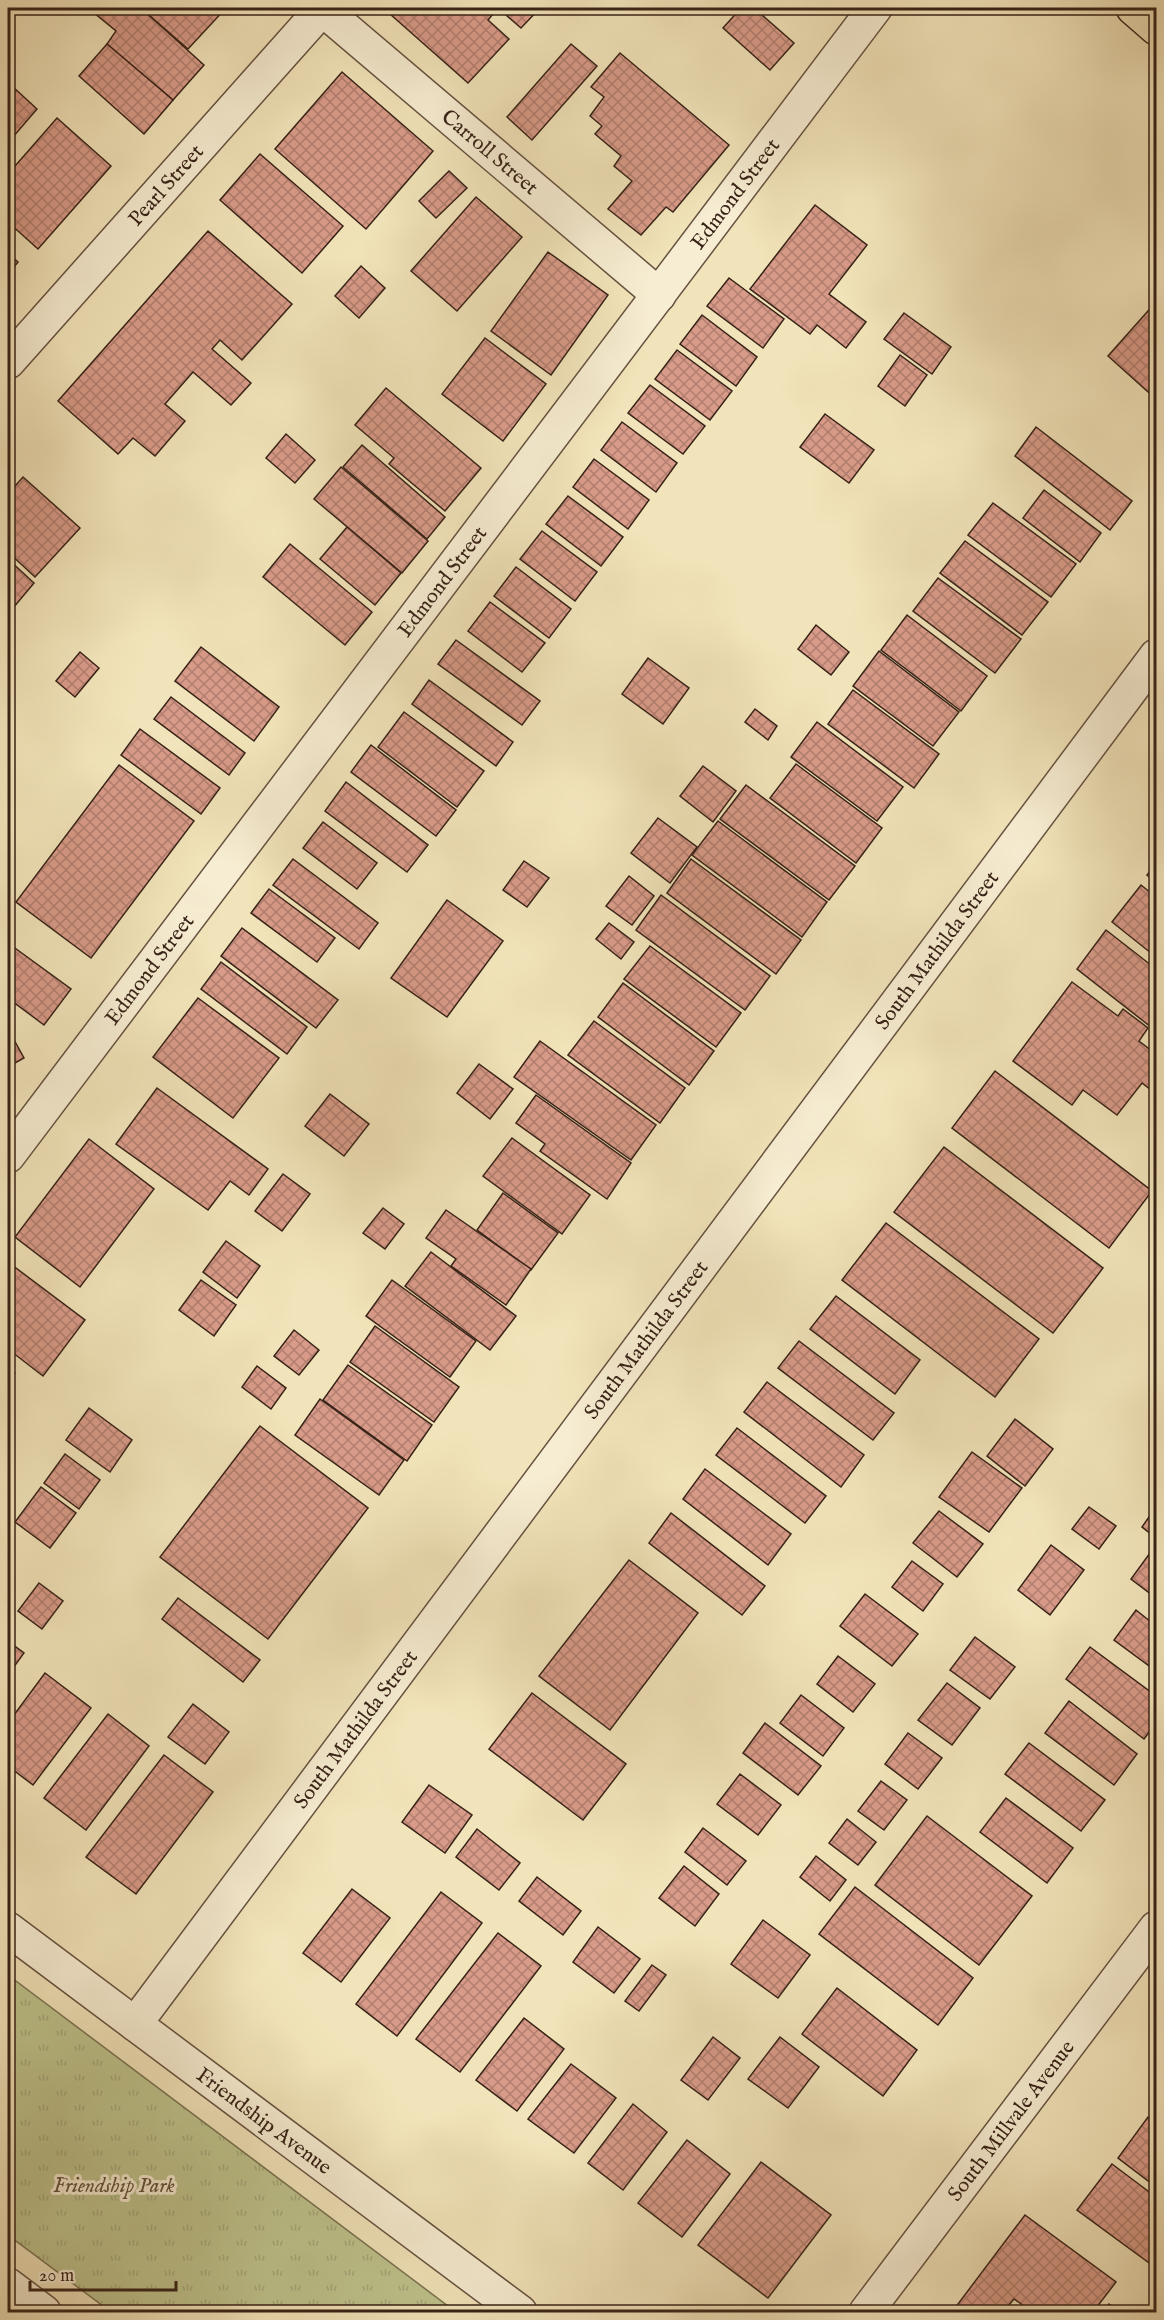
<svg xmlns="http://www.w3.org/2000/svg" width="1164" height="2320" viewBox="0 0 1164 2320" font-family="'IM FELL English',serif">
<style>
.park{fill:url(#park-tufts);stroke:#7a7252;stroke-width:1.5}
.building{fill:url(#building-cross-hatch);stroke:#372217;stroke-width:1.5}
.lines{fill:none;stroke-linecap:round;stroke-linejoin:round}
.minor-casing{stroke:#665240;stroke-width:36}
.major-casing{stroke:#372217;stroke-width:36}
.minor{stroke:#f7edd2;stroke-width:33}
.major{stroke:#f2e4ba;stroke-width:33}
.labels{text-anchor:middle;stroke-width:6;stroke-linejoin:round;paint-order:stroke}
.street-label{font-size:21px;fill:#372217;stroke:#f7edd2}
.park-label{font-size:21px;font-style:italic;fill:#60523a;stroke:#f7edd2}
</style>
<defs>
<pattern id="park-tufts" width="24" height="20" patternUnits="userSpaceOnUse" patternTransform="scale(1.5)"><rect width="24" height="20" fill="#bec38d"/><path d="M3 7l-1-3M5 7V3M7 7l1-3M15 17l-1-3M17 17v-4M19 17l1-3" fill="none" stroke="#a4a779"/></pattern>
<pattern id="building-cross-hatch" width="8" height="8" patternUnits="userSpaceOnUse" patternTransform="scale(1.5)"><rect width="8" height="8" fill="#d99b89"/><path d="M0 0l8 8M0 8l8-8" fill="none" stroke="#b17e6f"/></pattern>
</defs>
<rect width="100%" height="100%" fill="#f2e4ba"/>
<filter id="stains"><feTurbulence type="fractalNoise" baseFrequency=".00333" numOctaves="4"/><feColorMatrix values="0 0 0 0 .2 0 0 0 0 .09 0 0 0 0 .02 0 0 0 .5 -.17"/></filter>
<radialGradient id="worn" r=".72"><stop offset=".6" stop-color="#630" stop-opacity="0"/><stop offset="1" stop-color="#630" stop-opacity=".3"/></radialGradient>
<path class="park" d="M8,1975L456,2312H457H111L8,2235Z"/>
<g class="building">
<path d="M88,8H141L204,65L173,100L107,44L116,31Z"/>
<path d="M141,8H226L188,49Z"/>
<path d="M396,8H540L521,28L498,8L488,20L509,39L468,83L390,14Z"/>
<path d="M741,8H754L794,43L770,70L723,28Z"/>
<path d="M107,44L173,100L144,134L79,76Z"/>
<path d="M571,44L597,66L532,140L507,117Z"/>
<path d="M620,53L729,145L673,212L666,207L641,235L608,209L632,181L614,166L621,156L595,134L602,126L590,116L604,97L591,87Z"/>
<path d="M342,72L433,151L366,229L275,149Z"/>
<path d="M12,86L37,109L13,137L8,132V91Z"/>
<path d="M57,118L111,166L38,249L8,222V174Z"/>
<path d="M260,154L343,226L302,273L220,200Z"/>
<path d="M449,171L467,188L436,218L419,201Z"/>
<path d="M476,197L522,237L457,311L411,271Z"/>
<path d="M815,205L867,245L829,294L866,322L846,348L817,325L810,334L750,289Z"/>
<path d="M208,231L292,304L242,360L220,340L212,349L251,383L231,405L193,372L165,404L185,421L155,456L133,438L118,454L58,401Z"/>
<path d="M548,252L608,295L551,375L491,331Z"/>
<path d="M8,253L18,262L8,274Z"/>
<path d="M361,266L385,288L359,318L335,296Z"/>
<path d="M729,278L784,319L763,348L707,306Z"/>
<path d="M1156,302V399L1108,356Z"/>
<path d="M904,313L951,347L932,374L884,339Z"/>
<path d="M702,315L757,357L736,386L680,344Z"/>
<path d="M485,338L546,384L503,441L442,394Z"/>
<path d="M677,350L732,391L710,420L655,379Z"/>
<path d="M900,355L927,375L905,406L878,386Z"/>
<path d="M650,385L705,426L683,454L628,413Z"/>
<path d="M386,388L481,468L445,511L389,464L394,458L355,425Z"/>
<path d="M825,414L874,450L849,483L800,447Z"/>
<path d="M622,422L677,463L656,492L601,450Z"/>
<path d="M1036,427L1132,501L1110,530L1015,456Z"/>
<path d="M286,434L315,460L295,483L266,458Z"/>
<path d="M362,445L445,517L427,539L343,467Z"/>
<path d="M594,459L649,500L628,529L573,487Z"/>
<path d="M341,467L428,541L402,573L314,499Z"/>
<path d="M23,477L80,528L35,577L8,552V494Z"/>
<path d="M1044,490L1101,533L1080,562L1023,518Z"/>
<path d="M568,496L623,537L601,566L546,524Z"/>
<path d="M993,503L1076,564L1051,597L968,535Z"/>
<path d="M347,527L401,573L375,605L320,559Z"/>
<path d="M542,531L597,572L575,601L520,559Z"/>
<path d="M965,541L1048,602L1022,635L940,573Z"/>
<path d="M290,544L372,612L345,645L263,577Z"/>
<path d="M8,559L34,583L8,614Z"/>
<path d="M516,567L571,609L549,638L494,596Z"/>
<path d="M938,578L1021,639L995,673L913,611Z"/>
<path d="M490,602L545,643L522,672L468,631Z"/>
<path d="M907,615L987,676L961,711L881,650Z"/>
<path d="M816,625L849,652L831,675L798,649Z"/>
<path d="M456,640L540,701L522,725L438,664Z"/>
<path d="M201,647L279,707L254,741L175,681Z"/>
<path d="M879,651L959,712L933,746L853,686Z"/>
<path d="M80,652L99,668L75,697L56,681Z"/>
<path d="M648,658L689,688L663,724L622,694Z"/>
<path d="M429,680L513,742L496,766L412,704Z"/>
<path d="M853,690L939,754L914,788L828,724Z"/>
<path d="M171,697L245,753L229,775L154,719Z"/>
<path d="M755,709L777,726L768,740L745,722Z"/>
<path d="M404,712L484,771L457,807L378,747Z"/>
<path d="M817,722L903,787L877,821L791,757Z"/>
<path d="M140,729L220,788L201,814L121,755Z"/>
<path d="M371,745L456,810L436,836L351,772Z"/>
<path d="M796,764L882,828L856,863L770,798Z"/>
<path d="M119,765L194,821L91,958L16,902Z"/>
<path d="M703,766L736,791L713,822L680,796Z"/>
<path d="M346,782L428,845L407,872L325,811Z"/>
<path d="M746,785L855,866L829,900L720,819Z"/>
<path d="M658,818L697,847L670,883L631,853Z"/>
<path d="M718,821L827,902L802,937L692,855Z"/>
<path d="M323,822L377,863L357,889L303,848Z"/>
<path d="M293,859L378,923L359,949L273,885Z"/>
<path d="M691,859L801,940L776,974L667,893Z"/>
<path d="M524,861L549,878L527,907L503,890Z"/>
<path d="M1156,863V882L1147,875Z"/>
<path d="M629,876L654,896L632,925L606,906Z"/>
<path d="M1141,885L1156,897V957L1112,922Z"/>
<path d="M269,889L335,938L317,962L251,913Z"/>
<path d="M661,895L770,976L745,1010L636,930Z"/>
<path d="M447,900L503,941L447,1017L391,978Z"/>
<path d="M609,923L634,942L621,959L596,939Z"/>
<path d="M242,928L338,1000L316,1028L221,956Z"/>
<path d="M1106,930L1156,969V1031L1077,969Z"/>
<path d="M8,943L71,989L44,1025L8,998Z"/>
<path d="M650,946L741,1013L716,1047L624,979Z"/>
<path d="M221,962L307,1027L287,1054L201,989Z"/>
<path d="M1072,982L1118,1016L1123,1009L1148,1028L1139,1041L1156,1054V1094L1142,1083L1117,1115L1083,1090L1072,1105L1013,1061Z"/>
<path d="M623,983L714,1051L689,1085L598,1017Z"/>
<path d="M198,998L279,1058L233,1118L153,1057Z"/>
<path d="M594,1021L685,1088L660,1123L568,1055Z"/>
<path d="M8,1029L24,1058L8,1067Z"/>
<path d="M540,1041L656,1125L631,1160L514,1077Z"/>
<path d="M479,1064L513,1089L490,1119L457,1093Z"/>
<path d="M995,1071L1152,1191L1109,1248L952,1128Z"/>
<path d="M157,1088L268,1169L249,1195L230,1181L208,1210L116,1144Z"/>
<path d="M330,1094L369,1124L344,1156L305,1126Z"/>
<path d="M536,1095L631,1163L607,1199L540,1151L545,1144L516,1123Z"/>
<path d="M512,1138L590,1195L562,1234L483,1176Z"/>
<path d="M89,1139L154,1189L80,1287L15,1237Z"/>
<path d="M944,1147L1103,1268L1053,1333L894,1212Z"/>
<path d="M283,1174L310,1194L282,1231L255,1211Z"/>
<path d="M503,1193L558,1233L531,1270L477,1230Z"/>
<path d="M383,1208L404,1224L385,1249L363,1233Z"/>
<path d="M446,1210L531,1269L506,1305L451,1266L456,1259L426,1238Z"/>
<path d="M886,1223L1039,1339L995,1397L842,1280Z"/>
<path d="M226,1241L260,1266L237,1298L203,1272Z"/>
<path d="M431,1252L516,1316L490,1350L405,1286Z"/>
<path d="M8,1262L85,1320L43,1376L8,1349Z"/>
<path d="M201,1280L236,1305L214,1336L179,1310Z"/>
<path d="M392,1280L476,1341L450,1377L366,1316Z"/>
<path d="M836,1296L920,1360L895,1394L810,1329Z"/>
<path d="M375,1326L459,1387L434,1422L350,1362Z"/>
<path d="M294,1330L319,1350L299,1375L274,1356Z"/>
<path d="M799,1341L894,1413L873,1440L778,1368Z"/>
<path d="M348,1365L432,1425L407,1461L323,1400Z"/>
<path d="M257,1366L286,1388L271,1409L242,1387Z"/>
<path d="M8,1368L15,1373L8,1383Z"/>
<path d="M767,1382L864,1455L841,1487L744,1412Z"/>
<path d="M320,1399L404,1460L379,1495L295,1435Z"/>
<path d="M89,1408L132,1440L110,1472L66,1440Z"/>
<path d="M1015,1419L1053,1449L1025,1486L987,1456Z"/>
<path d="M260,1426L368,1508L268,1639L160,1557Z"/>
<path d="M737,1428L826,1496L805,1523L716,1455Z"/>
<path d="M972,1452L1022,1488L989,1532L939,1497Z"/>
<path d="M65,1454L100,1480L79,1509L44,1483Z"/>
<path d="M705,1469L791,1534L768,1565L683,1499Z"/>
<path d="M41,1487L76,1513L50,1548L15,1522Z"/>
<path d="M1089,1507L1116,1526L1099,1549L1072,1529Z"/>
<path d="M1156,1507V1538L1142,1527Z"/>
<path d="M939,1511L983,1544L957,1577L913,1543Z"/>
<path d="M671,1513L765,1586L742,1615L649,1543Z"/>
<path d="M1051,1545L1084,1570L1050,1615L1018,1590Z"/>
<path d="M1150,1553L1156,1557V1598L1131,1579Z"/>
<path d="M629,1560L698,1613L610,1730L539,1676Z"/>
<path d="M912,1561L943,1584L923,1611L892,1587Z"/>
<path d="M39,1583L63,1601L42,1629L18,1611Z"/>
<path d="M865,1594L918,1634L892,1666L840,1626Z"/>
<path d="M178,1598L260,1660L243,1682L162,1619Z"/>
<path d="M1136,1610L1156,1626V1671L1114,1640Z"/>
<path d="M975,1637L1015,1667L990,1699L950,1670Z"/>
<path d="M8,1641L24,1653L8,1675Z"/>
<path d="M1090,1647L1156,1696V1723L1144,1739L1066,1679Z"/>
<path d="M838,1656L875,1684L853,1712L817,1684Z"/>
<path d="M45,1673L91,1708L33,1785L8,1766V1723Z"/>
<path d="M947,1683L980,1708L952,1745L918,1720Z"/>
<path d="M532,1693L626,1764L583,1820L489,1749Z"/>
<path d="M801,1695L844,1728L823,1756L780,1723Z"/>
<path d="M1069,1701L1137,1754L1114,1785L1045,1733Z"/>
<path d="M193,1704L229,1732L205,1764L168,1737Z"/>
<path d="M108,1714L149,1746L86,1830L44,1798Z"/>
<path d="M765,1723L821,1766L798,1795L743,1753Z"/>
<path d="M908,1733L942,1758L918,1789L885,1764Z"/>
<path d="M1029,1743L1105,1800L1081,1831L1005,1774Z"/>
<path d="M164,1755L213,1792L136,1894L86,1857Z"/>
<path d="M740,1774L781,1805L758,1835L717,1804Z"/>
<path d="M881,1781L907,1800L884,1830L858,1811Z"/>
<path d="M429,1785L472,1815L445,1853L402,1822Z"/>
<path d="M1006,1798L1073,1848L1047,1883L980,1832Z"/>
<path d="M927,1816L1032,1896L979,1965L875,1885Z"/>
<path d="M847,1819L876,1842L858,1865L829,1843Z"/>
<path d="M703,1828L746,1861L727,1885L685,1852Z"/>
<path d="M477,1829L520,1863L499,1890L456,1857Z"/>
<path d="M816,1856L846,1880L830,1901L800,1877Z"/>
<path d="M684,1866L719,1894L695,1926L659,1898Z"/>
<path d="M537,1877L581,1911L563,1935L519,1901Z"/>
<path d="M855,1887L973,1978L938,2025L819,1934Z"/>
<path d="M352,1889L390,1918L341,1982L303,1953Z"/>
<path d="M441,1892L482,1923L397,2036L356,2004Z"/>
<path d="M763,1920L810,1955L778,1998L731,1964Z"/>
<path d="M598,1927L640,1959L614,1993L573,1962Z"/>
<path d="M498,1933L541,1966L460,2072L416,2039Z"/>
<path d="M652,1965L666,1975L639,2011L625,2001Z"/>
<path d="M837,1988L917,2050L883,2096L802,2034Z"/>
<path d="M524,2018L564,2049L517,2111L476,2080Z"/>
<path d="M713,2037L740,2058L708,2100L681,2080Z"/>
<path d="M780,2037L819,2067L788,2108L748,2079Z"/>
<path d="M571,2064L616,2098L574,2153L528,2119Z"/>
<path d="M633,2104L667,2132L623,2190L588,2163Z"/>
<path d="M1148,2117L1156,2124V2187L1118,2158Z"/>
<path d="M687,2140L730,2174L682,2237L638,2203Z"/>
<path d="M761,2162L831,2215L768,2298L698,2245Z"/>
<path d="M1112,2164L1156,2197V2268L1077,2210Z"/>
<path d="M1025,2215L1116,2282L1093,2312H1033L1014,2299L1003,2312H952Z"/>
<path d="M1109,2304L1121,2312H1102Z"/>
</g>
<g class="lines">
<g class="minor-casing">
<g id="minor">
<path id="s1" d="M321,8L659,295"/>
<path id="s2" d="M8,362L323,8"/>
<path id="s3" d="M8,1156L875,8"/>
<path id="s4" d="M8,1929L520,2312"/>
<path id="s5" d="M135,2024L1156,656"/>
<path d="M8,2285L44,2312"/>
<path id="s6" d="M866,2312L1156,1928"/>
</g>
</g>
<g class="major-casing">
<path id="major" d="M1133,8L1156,28"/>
</g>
<use href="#minor" class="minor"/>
<use href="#major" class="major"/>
</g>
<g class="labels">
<g class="street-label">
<text dy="7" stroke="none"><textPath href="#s1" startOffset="222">Carroll Street</textPath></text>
<text dy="7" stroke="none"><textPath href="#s2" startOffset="237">Pearl Street</textPath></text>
<text dy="7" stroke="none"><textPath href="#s3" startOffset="1206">Edmond Street</textPath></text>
<text dy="7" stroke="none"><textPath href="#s3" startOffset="720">Edmond Street</textPath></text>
<text dy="7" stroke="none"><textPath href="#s5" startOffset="1340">South Mathilda Street</textPath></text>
<text dy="7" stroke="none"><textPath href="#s3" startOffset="234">Edmond Street</textPath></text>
<text dy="7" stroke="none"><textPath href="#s5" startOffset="854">South Mathilda Street</textPath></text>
<text dy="7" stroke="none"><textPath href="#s5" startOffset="368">South Mathilda Street</textPath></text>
<text dy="7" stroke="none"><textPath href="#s4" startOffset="320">Friendship Avenue</textPath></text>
<text dy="7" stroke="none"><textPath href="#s6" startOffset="240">South Millvale Avenue</textPath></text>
</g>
<g class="park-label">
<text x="114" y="2192">Friendship Park</text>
</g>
</g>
<rect width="1164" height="2320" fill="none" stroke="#f2e4ba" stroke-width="30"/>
<rect x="9" y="9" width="1146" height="2302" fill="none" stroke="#372217" stroke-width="3"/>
<rect x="15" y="15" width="1134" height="2290" fill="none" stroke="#372217" stroke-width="1.5"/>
<path d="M30 2281v9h146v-9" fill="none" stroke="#372217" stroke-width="3"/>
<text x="39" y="2281" font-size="18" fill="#372217" stroke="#f7edd2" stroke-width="4.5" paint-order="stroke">20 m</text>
<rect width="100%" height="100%" filter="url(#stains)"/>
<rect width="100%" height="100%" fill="url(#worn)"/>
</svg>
